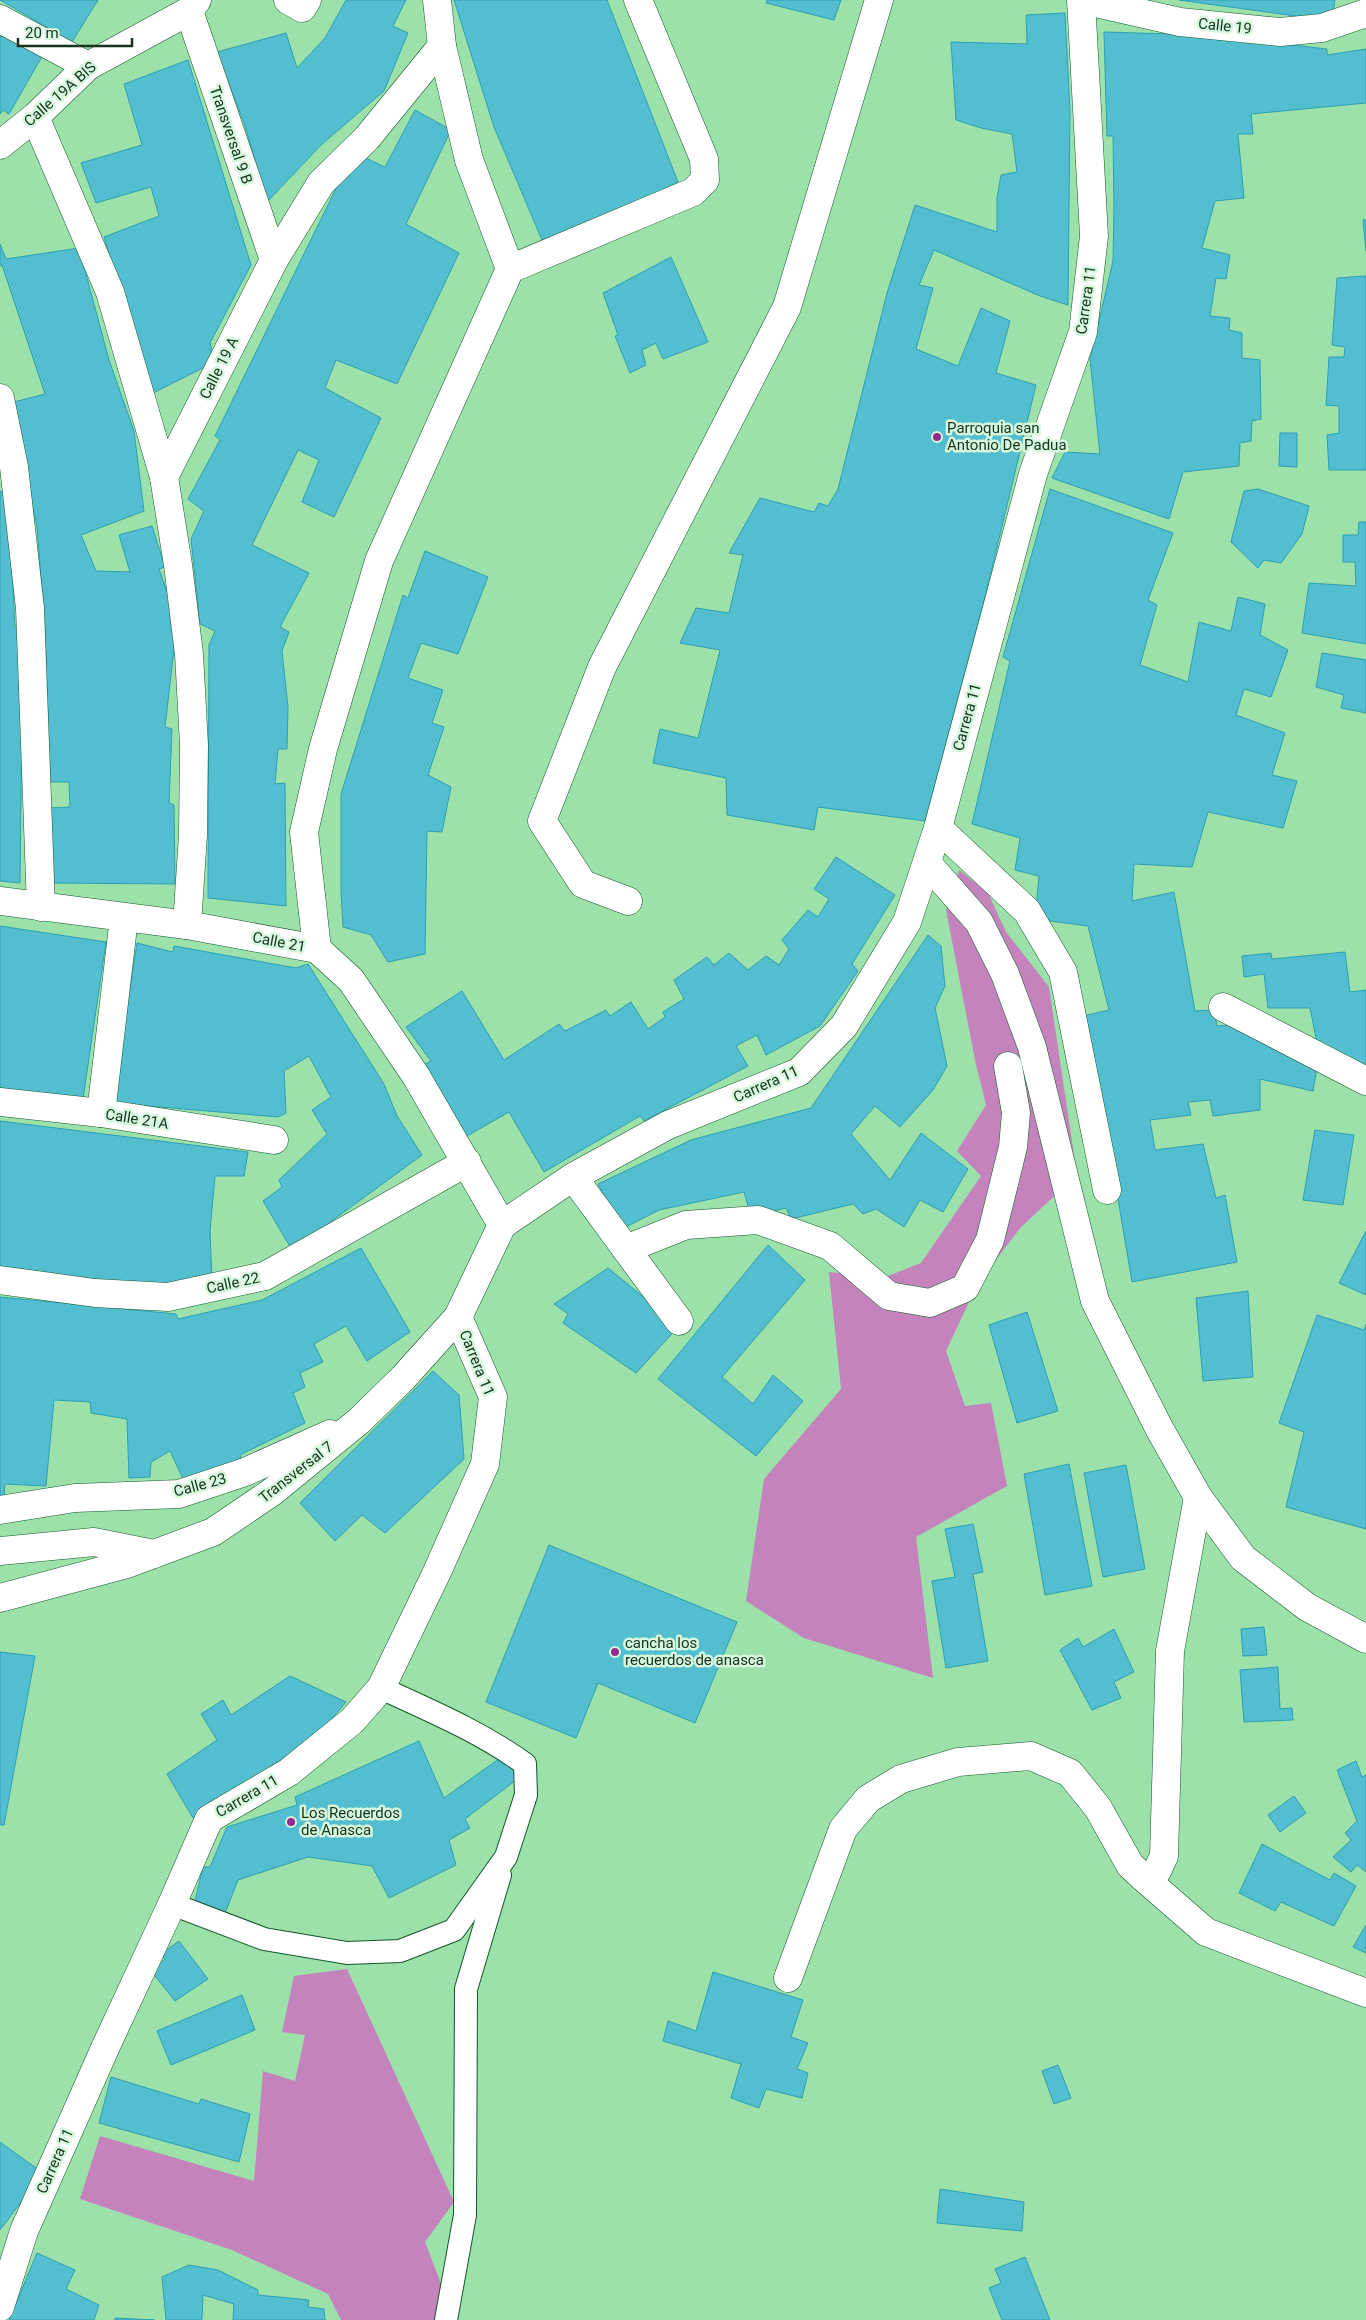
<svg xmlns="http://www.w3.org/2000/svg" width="1366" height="2320" viewBox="0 0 1366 2320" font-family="Roboto,sans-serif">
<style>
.green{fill:#c483bd}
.building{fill:#52bed0;stroke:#2da0b2}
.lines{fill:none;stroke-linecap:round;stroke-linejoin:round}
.service-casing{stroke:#12582a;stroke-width:24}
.minor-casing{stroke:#12582a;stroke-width:29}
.service{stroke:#fff;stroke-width:22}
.minor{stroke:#fff;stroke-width:28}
.poi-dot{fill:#942b8f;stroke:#d6f8dc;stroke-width:2}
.labels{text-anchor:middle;stroke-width:5;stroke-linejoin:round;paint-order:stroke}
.street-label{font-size:15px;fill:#17321e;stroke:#d6f8dc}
.poi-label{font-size:15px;fill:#17321e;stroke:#d6f8dc;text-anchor:start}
</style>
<rect width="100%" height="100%" fill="#9ce0aa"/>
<g class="green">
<path d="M959,870L988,893L1006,932L1049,987L1077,1175L1021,1227L978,1283L946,1351L965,1406L991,1403L1007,1486L916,1537L933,1678L804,1638L746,1601L764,1479L841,1389L829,1272L883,1278L921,1263L981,1176L957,1151L986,1105L976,1065L946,910Z"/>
<path d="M347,1969L454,2202L425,2242L455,2320H341L328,2294L232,2250L80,2199L100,2136L254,2181L263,2071L295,2081L305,2035L282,2032L294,1976Z"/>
</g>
<g class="building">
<path d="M0,0H98L72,42Z"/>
<path d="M346,0H406L393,26L408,33L384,91L322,144L267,202L245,126L217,52L286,33L297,68L325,38Z"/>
<path d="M454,0H607L678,182L545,247L494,127Z"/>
<path d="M767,0H841L834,20L766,3Z"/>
<path d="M1179,0H1335L1332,21Z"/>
<path d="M1065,13L1070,110L1068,305L1040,296L934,250L919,285L933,288L916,349L958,366L981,308L1010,321L996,373L1036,385L986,593L925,821L818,807L814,830L727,815L726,778L653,763L660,729L698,738L720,650L680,643L696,608L729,613L743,555L729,553L760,498L814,512L819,503L828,506L838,489L887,293L915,205L997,232V198L1001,175L1017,172L1012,134L981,128L956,120L951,42L1027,44L1026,15Z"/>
<path d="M0,29L44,53L9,114L3,110L0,114Z"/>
<path d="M1104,32L1205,35L1327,49V55L1366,49V103L1251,114L1253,134H1238L1244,198L1215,201L1202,248L1230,255L1226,279L1216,278L1210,316L1230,318L1229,330L1242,333V358L1260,360L1261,419L1252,421L1251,441L1240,443L1239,466L1183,472L1169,519L1052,478L1065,452L1100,454L1090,359L1113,261L1114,207L1113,136H1107Z"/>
<path d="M188,60L251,265L210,343L215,362L151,394L104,237L159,216L151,187L96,203L81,163L142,145L124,84Z"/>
<path d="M415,110L451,130L406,224L459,253L397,384L336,360L325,388L381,418L334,517L302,502L319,460L298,450L252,545L309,573L280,627L289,632L282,651L288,707L287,749H278L275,784L285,783L286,906L208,898L209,645L215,631L200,624L191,539L204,511L188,499L220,440L215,436L343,174L359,155L385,167Z"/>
<path d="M1363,220H1366V251Z"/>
<path d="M0,244L6,259L79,248L109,360L134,431L144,511L81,535L96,571L130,572L119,535L152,526L165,567L159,569L170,600L176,632L165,727L172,729L169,803L174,805L175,884L52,883L49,808L70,807L69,782H50L45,624L37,527L10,403L45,394L2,265L0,266Z"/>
<path d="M671,257L708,342L663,359L656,343L642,350L646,365L630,373L615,336L618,335L603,293Z"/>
<path d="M1366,276V470H1329L1327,435L1339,433V406L1326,405L1329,357H1344L1345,347L1332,345L1337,278Z"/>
<path d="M1280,433H1297V467L1279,466Z"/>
<path d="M1050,489L1173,533L1148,600L1157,605L1140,665L1188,682L1199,622L1231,631L1238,597L1265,604L1260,635L1288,650L1271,697L1244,689L1236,715L1285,733L1272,775L1297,781L1283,828L1208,812L1192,867L1134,864L1132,901L1174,892L1195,1011L1214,1010L1217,1026L1233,1025L1317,1068L1313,1091L1260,1079V1110L1213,1116L1210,1100L1188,1102L1191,1115L1150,1120L1155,1150L1203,1144L1216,1198L1225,1195L1237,1262L1132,1282L1101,1098L1083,1016L1109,1010L1088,926L1035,919L1039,876L1015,870L1020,838L972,824L1010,661L1003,657Z"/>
<path d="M1258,489L1309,506L1302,534L1281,563L1264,560L1258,568L1231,542L1244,491Z"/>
<path d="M0,491L8,492L15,627H23L20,883L0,881Z"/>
<path d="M1359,522H1366V644L1302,633L1309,583L1356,586L1355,562H1343V535H1358Z"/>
<path d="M425,551L488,577L458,654L421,643L408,678L443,690L432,723L444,727L428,775L451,787L442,832L427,831L425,954L388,962L371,935L343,927L341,892V794L403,595L408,598Z"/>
<path d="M1322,653L1366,660V713L1341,708L1344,695L1316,687Z"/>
<path d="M836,857L895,895L852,964L858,971L820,1026L766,1055L757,1035L736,1046L748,1066L644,1121L640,1116L544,1172L509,1112L467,1136L425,1064L431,1061L406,1027L462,991L504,1060L559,1024L565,1031L606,1010L610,1016L631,1002L648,1029L665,1017L663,1012L684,999L674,980L707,957L714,965L729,953L748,970L766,956L779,965L789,949L782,940L808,910L818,917L829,899L814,889Z"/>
<path d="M0,926L106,942L83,1099L0,1090Z"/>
<path d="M928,935L941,946L945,986L935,1008L947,1066L933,1090L900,1127L875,1106L851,1134L890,1180L921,1133L968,1169L943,1212L920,1200L904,1227L876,1209L863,1214L853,1204L791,1219L786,1208L751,1216L744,1192L659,1210L622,1229L598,1184L691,1140L811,1108Z"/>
<path d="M137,943L173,952L174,946L296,968L308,964L384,1084L397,1116L422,1155L292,1250L263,1201L282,1187L279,1180L327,1134L312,1110L331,1097L309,1056L284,1071L286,1113L278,1117L113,1103Z"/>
<path d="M1345,952L1350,992L1366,990V1065L1317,1043L1310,1008H1268L1264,974L1244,977L1242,956L1271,953L1272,959Z"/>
<path d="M0,1121L248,1152L244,1176H215L210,1231L212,1280L158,1287L0,1269Z"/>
<path d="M1315,1130L1354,1135L1343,1205L1303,1200Z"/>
<path d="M1366,1231V1295L1339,1283Z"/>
<path d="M768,1245L805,1280L722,1377L753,1404L773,1375L803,1401L756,1456L658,1379Z"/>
<path d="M361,1248L410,1332L367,1361L346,1326L314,1344L323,1362L300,1373L305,1387L293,1393L305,1423L240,1455L241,1460L184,1481L170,1451L151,1462L150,1477L129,1478L127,1419L91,1413L90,1402L54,1400L46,1486L5,1484L4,1497H0V1297L176,1314L178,1319L262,1300Z"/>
<path d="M608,1268L679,1326L636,1373L563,1323L568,1314L554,1304Z"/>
<path d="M1248,1291L1253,1377L1203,1381L1196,1298Z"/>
<path d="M1027,1312L1058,1411L1017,1423L989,1325Z"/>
<path d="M1317,1315L1364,1330L1366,1324V1529L1286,1507L1304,1432L1279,1423Z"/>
<path d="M433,1371L459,1395L464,1459L385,1533L362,1515L335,1541L300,1503Z"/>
<path d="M1069,1464L1092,1586L1045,1595L1024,1474Z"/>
<path d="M1126,1465L1145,1569L1103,1577L1084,1473Z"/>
<path d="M973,1524L983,1572L973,1574L988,1661L946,1668L932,1581L955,1577L945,1529Z"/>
<path d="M549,1545L737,1622L695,1723L598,1683L576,1738L486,1702Z"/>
<path d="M1264,1627L1267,1655L1243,1656L1241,1629Z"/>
<path d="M1114,1629L1134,1672L1114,1682L1121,1698L1092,1710L1060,1650L1078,1638L1083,1647Z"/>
<path d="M0,1652L35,1656L4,1825H0Z"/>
<path d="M1278,1667L1280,1709L1292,1708L1293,1720L1244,1722L1240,1670Z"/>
<path d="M290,1676L346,1702L319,1734L193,1818L167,1774L217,1740L201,1714L223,1700L231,1715Z"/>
<path d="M419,1741L444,1798L503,1756L520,1777L465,1819L470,1828L449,1840L456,1865L389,1898L372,1866L308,1857L238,1880L224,1916L193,1909L203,1867H210L227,1827L297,1805L295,1797Z"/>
<path d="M1356,1761L1362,1777L1366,1775V1872L1357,1865L1351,1872L1333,1857L1351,1840L1345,1833L1357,1821L1337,1770Z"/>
<path d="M1294,1796L1306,1813L1280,1832L1268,1815Z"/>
<path d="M1262,1844L1330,1880L1334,1873L1356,1886L1334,1926L1281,1902L1275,1911L1239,1893Z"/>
<path d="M1366,1925V1953L1353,1947Z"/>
<path d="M179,1941L208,1979L175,2001L151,1971L165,1959L161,1954Z"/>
<path d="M713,1972L803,2000L791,2037L808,2043L797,2069L808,2073L802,2098L766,2089L759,2108L731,2098L741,2064L663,2041L668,2021L696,2031Z"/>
<path d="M242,1995L255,2030L171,2065L157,2031Z"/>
<path d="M1058,2065L1071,2098L1054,2104L1042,2071Z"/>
<path d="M111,2077L199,2104L201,2099L250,2114L239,2162L99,2123Z"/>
<path d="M0,2142L43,2173L0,2230Z"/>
<path d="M940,2189L1024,2202L1022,2231L937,2223Z"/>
<path d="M37,2253L75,2270L66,2289L99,2305L94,2320H9Z"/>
<path d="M1025,2257L1050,2320H1002L989,2288L1001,2283L995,2269Z"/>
<path d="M189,2265L218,2270L258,2290V2295L309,2300L308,2307L324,2309L325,2320H233L234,2304L203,2295L202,2320H166L162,2277Z"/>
<path d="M115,2318L155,2320H115Z"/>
</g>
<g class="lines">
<g class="service-casing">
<g id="service">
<path d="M172,1904L264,1939L347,1953L400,1951L454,1930L506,1857L526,1795L525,1764C481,1732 431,1711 381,1688"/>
<path d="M446,2320L465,2215L466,1989L500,1875"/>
</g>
</g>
<g class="minor-casing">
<g id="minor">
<path d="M288,0L302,8L307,0"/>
<path d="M437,0L442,46L469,160L510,269"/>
<path d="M1083,0L1180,22L1280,32L1322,28L1366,13"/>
<path d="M189,11L274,260"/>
<path d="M0,19L88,66"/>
<path d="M35,117L110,292L164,477L178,565L189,654L194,745L193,835L187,925"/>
<path d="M0,145L35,117L88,66L189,11L197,0"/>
<path d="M0,398L14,467L30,608L41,907"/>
<path d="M164,477L274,260L321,183L367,138L442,46"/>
<path d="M938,828L1027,911L1063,972L1107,1190"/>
<path d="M0,901L187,925L317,949L351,980L416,1076L502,1225"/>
<path d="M628,901L583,884L542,821L602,667L787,307L879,0"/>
<path d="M317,949L304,832L323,749L379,561L510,269L693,192L705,180L704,159L638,0"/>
<path d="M1223,1007L1366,1081"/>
<path d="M0,1102L101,1113L274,1140"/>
<path d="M101,1113L124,918"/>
<path d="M573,1177L679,1321"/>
<path d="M502,1225L573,1177L668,1125L799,1072L844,1026L907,922L938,828L1033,474L1083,332L1094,236L1081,0"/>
<path d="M626,1249L686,1225L758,1220L830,1246L889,1296L930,1303L965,1288L990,1240L1013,1147L1016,1113L1008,1066"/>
<path d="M0,1280L95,1293L168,1297L265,1276L467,1162"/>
<path d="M1198,1497L1243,1558L1307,1607L1366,1639"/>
<path d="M0,1510L75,1498L179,1494L245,1472L330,1434"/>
<path d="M0,1551L94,1542L154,1554"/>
<path d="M0,1598L127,1564L213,1532L272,1492L359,1421L403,1378L458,1317L502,1225"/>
<path d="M1144,1878L1206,1932L1366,1993"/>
<path d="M788,1978L843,1829L868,1799L901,1779L958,1762L1031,1756L1070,1773L1098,1808L1130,1865L1144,1878L1157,1871L1164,1856L1170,1651L1198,1497L1159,1428L1095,1301L1032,1047L1005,974L979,922L927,863"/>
<path d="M0,2307L24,2231L106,2046L172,1904L209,1819L289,1772L352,1721L381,1688L437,1572L485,1464L493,1397L458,1317"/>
</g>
</g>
<use href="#service" class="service"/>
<use href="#minor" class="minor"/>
</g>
<g class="poi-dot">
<circle cx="937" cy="437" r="5"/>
<circle cx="615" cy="1652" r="5"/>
<circle cx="291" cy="1822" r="5"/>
</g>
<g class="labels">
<g class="street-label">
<text transform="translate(1225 26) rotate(6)" y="5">Calle 19</text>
<text transform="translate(60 94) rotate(-41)" y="5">Calle 19A BIS</text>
<text transform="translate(231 135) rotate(71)" y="5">Transversal 9 B</text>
<text transform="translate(1086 300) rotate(-82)" y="5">Carrera 11</text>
<text transform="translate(219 368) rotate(-63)" y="5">Calle 19 A</text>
<text transform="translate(967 717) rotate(-75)" y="5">Carrera 11</text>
<text transform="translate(279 942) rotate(11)" y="5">Calle 21</text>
<text transform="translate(766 1084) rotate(-24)" y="5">Carrera 11</text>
<text transform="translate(137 1119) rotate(9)" y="5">Calle 21A</text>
<text transform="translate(233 1283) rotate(-12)" y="5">Calle 22</text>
<text transform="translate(477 1363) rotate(68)" y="5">Carrera 11</text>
<text transform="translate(296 1472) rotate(-38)" y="5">Transversal 7</text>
<text transform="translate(200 1485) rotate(-15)" y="5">Calle 23</text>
<text transform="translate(247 1796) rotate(-30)" y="5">Carrera 11</text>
<text transform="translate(55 2161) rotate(-66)" y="5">Carrera 11</text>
</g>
<g class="poi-label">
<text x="947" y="433">Parroquia san<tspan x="947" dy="17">Antonio De Padua</tspan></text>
<text x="625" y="1648">cancha los<tspan x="625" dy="17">recuerdos de anasca</tspan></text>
<text x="301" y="1818">Los Recuerdos<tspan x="301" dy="17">de Anasca</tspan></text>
</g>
</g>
<path d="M18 38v8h114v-8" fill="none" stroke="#17321e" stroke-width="2.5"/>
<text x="25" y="38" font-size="15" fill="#17321e" stroke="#d6f8dc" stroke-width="4" paint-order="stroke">20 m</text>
</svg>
